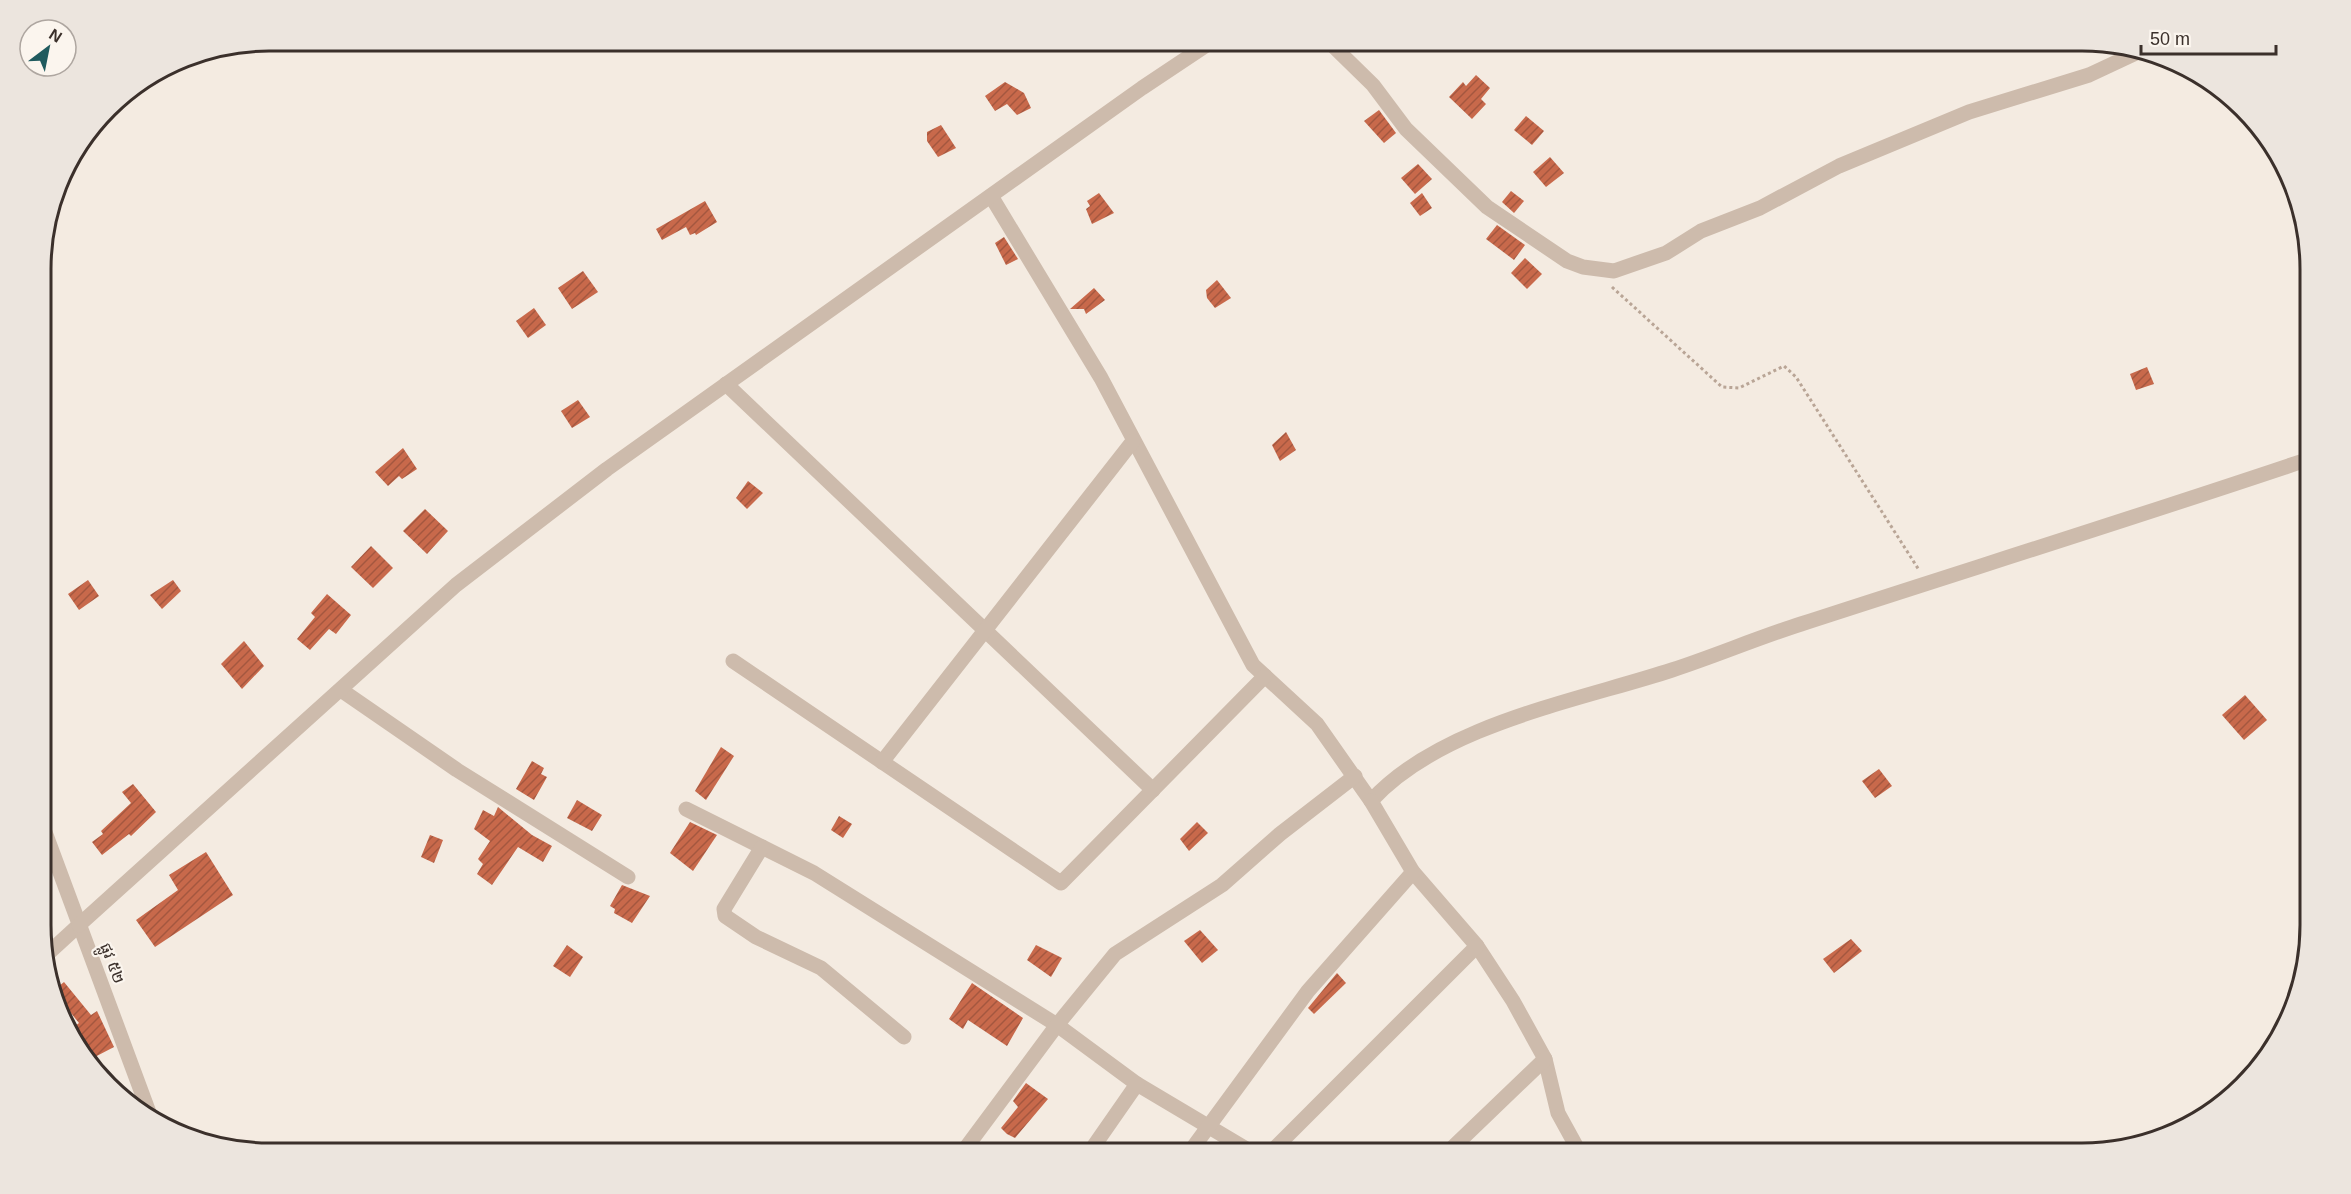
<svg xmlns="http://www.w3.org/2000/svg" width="2351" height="1194" viewBox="0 0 2351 1194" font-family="Helvetica,'Noto Sans Khmer',sans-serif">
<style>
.building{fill:url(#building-hatch)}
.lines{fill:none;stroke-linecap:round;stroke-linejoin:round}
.path{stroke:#b9a596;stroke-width:3;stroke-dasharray:3 3;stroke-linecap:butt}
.minor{stroke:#cdbbac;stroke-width:15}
.tertiary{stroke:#cdbbac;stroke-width:15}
.labels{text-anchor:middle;stroke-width:4.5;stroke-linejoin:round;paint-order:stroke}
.street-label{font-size:16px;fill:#3b302b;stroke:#fbf5ee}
.rim{fill:none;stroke:#3b302b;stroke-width:3}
</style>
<defs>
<pattern id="building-hatch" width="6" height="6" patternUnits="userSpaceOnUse" patternTransform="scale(1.5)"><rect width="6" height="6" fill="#c8694b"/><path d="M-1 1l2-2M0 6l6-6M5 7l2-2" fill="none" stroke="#a4573f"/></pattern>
</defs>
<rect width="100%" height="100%" fill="#f4ebe1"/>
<g class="building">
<path d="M1476,75L1490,88L1481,99L1486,104L1472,119L1449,97L1463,82L1466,86Z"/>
<path d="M1005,82L1024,93L1031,108L1017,115L1007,104L995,111L985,96Z"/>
<path d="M1379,110L1396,133L1384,143L1364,121Z"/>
<path d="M1526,116L1544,131L1532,145L1514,130Z"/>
<path d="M941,125L956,148L938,157L927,141V132Z"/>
<path d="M1550,157L1564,173L1546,187L1533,172Z"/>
<path d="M1418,164L1432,179L1415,194L1401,178Z"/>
<path d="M1511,191L1524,201L1514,213L1502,202Z"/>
<path d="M1099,193L1114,213L1092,224L1086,209L1090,206L1087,201Z"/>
<path d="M1422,193L1432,208L1420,216L1410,203Z"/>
<path d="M705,201L717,222L696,235L695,233L690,235L686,227L662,240L656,229Z"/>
<path d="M1497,225L1525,245L1514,260L1486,239Z"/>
<path d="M1004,237L1018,259L1006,265L995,243Z"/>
<path d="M1525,258L1542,274L1527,289L1511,273Z"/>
<path d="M583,271L598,292L572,309L558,288Z"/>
<path d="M1217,280L1231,298L1215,308L1207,298L1206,290Z"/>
<path d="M1094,288L1105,300L1086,314L1084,309H1070Z"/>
<path d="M534,308L546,325L528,338L516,321Z"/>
<path d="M2147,367L2154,384L2136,390L2130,374Z"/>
<path d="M578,400L590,417L572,428L561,411Z"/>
<path d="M1286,432L1296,450L1280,461L1272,445Z"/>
<path d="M403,448L417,469L402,479L399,476L388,486L375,472Z"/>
<path d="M748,481L763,493L747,509L736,498Z"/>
<path d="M425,509L448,531L427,554L403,531Z"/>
<path d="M371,546L393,568L373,588L351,567Z"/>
<path d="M88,580L99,596L79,610L68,594Z"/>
<path d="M173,580L181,591L162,609L150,595Z"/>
<path d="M327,594L351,615L336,634L329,629L310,650L297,639L315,617L311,613Z"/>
<path d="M244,641L264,666L242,689L221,664Z"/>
<path d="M2245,695L2267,720L2244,740L2222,715Z"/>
<path d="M721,747L734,756L706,800L695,791Z"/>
<path d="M532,761L544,768L541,774L547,777L534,800L516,789Z"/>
<path d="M1879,769L1892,786L1875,798L1862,781Z"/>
<path d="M133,784L156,812L131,836L129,834L102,855L92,842L103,834L101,831L131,803L122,792Z"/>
<path d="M577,800L602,815L592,831L567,818Z"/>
<path d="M498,807L532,835L552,846L543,862L518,847L492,885L477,874L483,864L478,859L490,841L474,829L483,810L494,816Z"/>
<path d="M839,816L852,824L843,838L831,830Z"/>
<path d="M690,822L717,835L693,871L670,853Z"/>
<path d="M1197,822L1208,833L1189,851L1180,839Z"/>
<path d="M430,835L443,840L434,863L421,857Z"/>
<path d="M206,852L233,895L155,947L136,920L178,890L169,875Z"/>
<path d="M622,885L650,896L632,923L614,913L615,909L610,906Z"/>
<path d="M1200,930L1218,950L1202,963L1184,941Z"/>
<path d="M1851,939L1862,951L1834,973L1823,959Z"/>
<path d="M567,945L583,957L570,977L553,966Z"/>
<path d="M1036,945L1062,958L1051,977L1027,960Z"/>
<path d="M1337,973L1346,983L1314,1014L1308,1008Z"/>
<path d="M64,982L91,1015L97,1011L114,1047L89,1060L77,1040L82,1037L75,1026L79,1023L53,991Z"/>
<path d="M972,983L1023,1018L1007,1046L968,1020L963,1029L949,1019Z"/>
<path d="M1026,1083L1048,1099L1015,1138L1007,1134L1001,1128L1018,1107L1013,1101Z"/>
</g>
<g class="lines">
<path class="path" d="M1612,287L1722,387L1739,388L1784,366L1796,377L1919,570"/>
<g class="minor">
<path d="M1327,40L1373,85L1406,129L1487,207L1567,261L1583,267L1614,271L1666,253L1701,231L1760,208L1839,166L1969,112L2089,75L2136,53"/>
<path d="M991,196L1101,378L1253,665L1317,724L1371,801C1440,725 1577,701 1672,670C1715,656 1757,638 1801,624C1970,569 2140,516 2309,459"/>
<path d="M726,384L1153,790"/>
<path d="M733,661L1061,883L1265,676"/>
<path d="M341,690L457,770L628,877"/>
<path d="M882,762L1133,441"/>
<path d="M1371,801L1413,872L1477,946L1513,1001L1545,1059L1558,1113L1580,1153"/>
<path d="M686,809L814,873L1057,1025L1137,1084L1253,1153"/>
<path d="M762,847L724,909L725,916L756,937L821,968L904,1037"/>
<path d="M43,958L79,925"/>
<path d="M962,1153L1057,1025L1115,954L1222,885L1280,834L1355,776"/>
<path d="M1089,1153L1137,1084"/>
<path d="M1189,1153L1308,991L1413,872"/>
<path d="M1270,1153L1477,946"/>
<path d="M1447,1153L1545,1059"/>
</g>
<g class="tertiary">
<path d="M42,824L150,1115"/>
<path d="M79,925L456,585L607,469L1142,88L1214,40"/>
</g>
</g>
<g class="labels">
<g class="street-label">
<text transform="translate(113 963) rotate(69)" y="6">ផ្លូវ ៥២</text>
</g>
</g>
<path d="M0 0H2351V1194H0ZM269 51H2082A218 218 0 0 1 2300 269V925A218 218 0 0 1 2082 1143H269A218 218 0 0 1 51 925V269A218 218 0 0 1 269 51Z" fill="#ece5de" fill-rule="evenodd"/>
<path class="rim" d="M269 51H2082A218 218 0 0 1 2300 269V925A218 218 0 0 1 2082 1143H269A218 218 0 0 1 51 925V269A218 218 0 0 1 269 51Z"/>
<g transform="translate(48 48) rotate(32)"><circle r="28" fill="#fbf5ee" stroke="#aea6a0" stroke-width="1.5"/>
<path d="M0-4.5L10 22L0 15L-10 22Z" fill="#1f5a5e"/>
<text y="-9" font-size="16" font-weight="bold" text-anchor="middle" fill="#3b302b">N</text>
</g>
<path d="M2141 45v9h135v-9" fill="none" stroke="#3b302b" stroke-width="3"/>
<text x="2150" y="45" font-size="18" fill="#3b302b" stroke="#fbf5ee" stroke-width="4.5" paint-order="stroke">50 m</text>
</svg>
